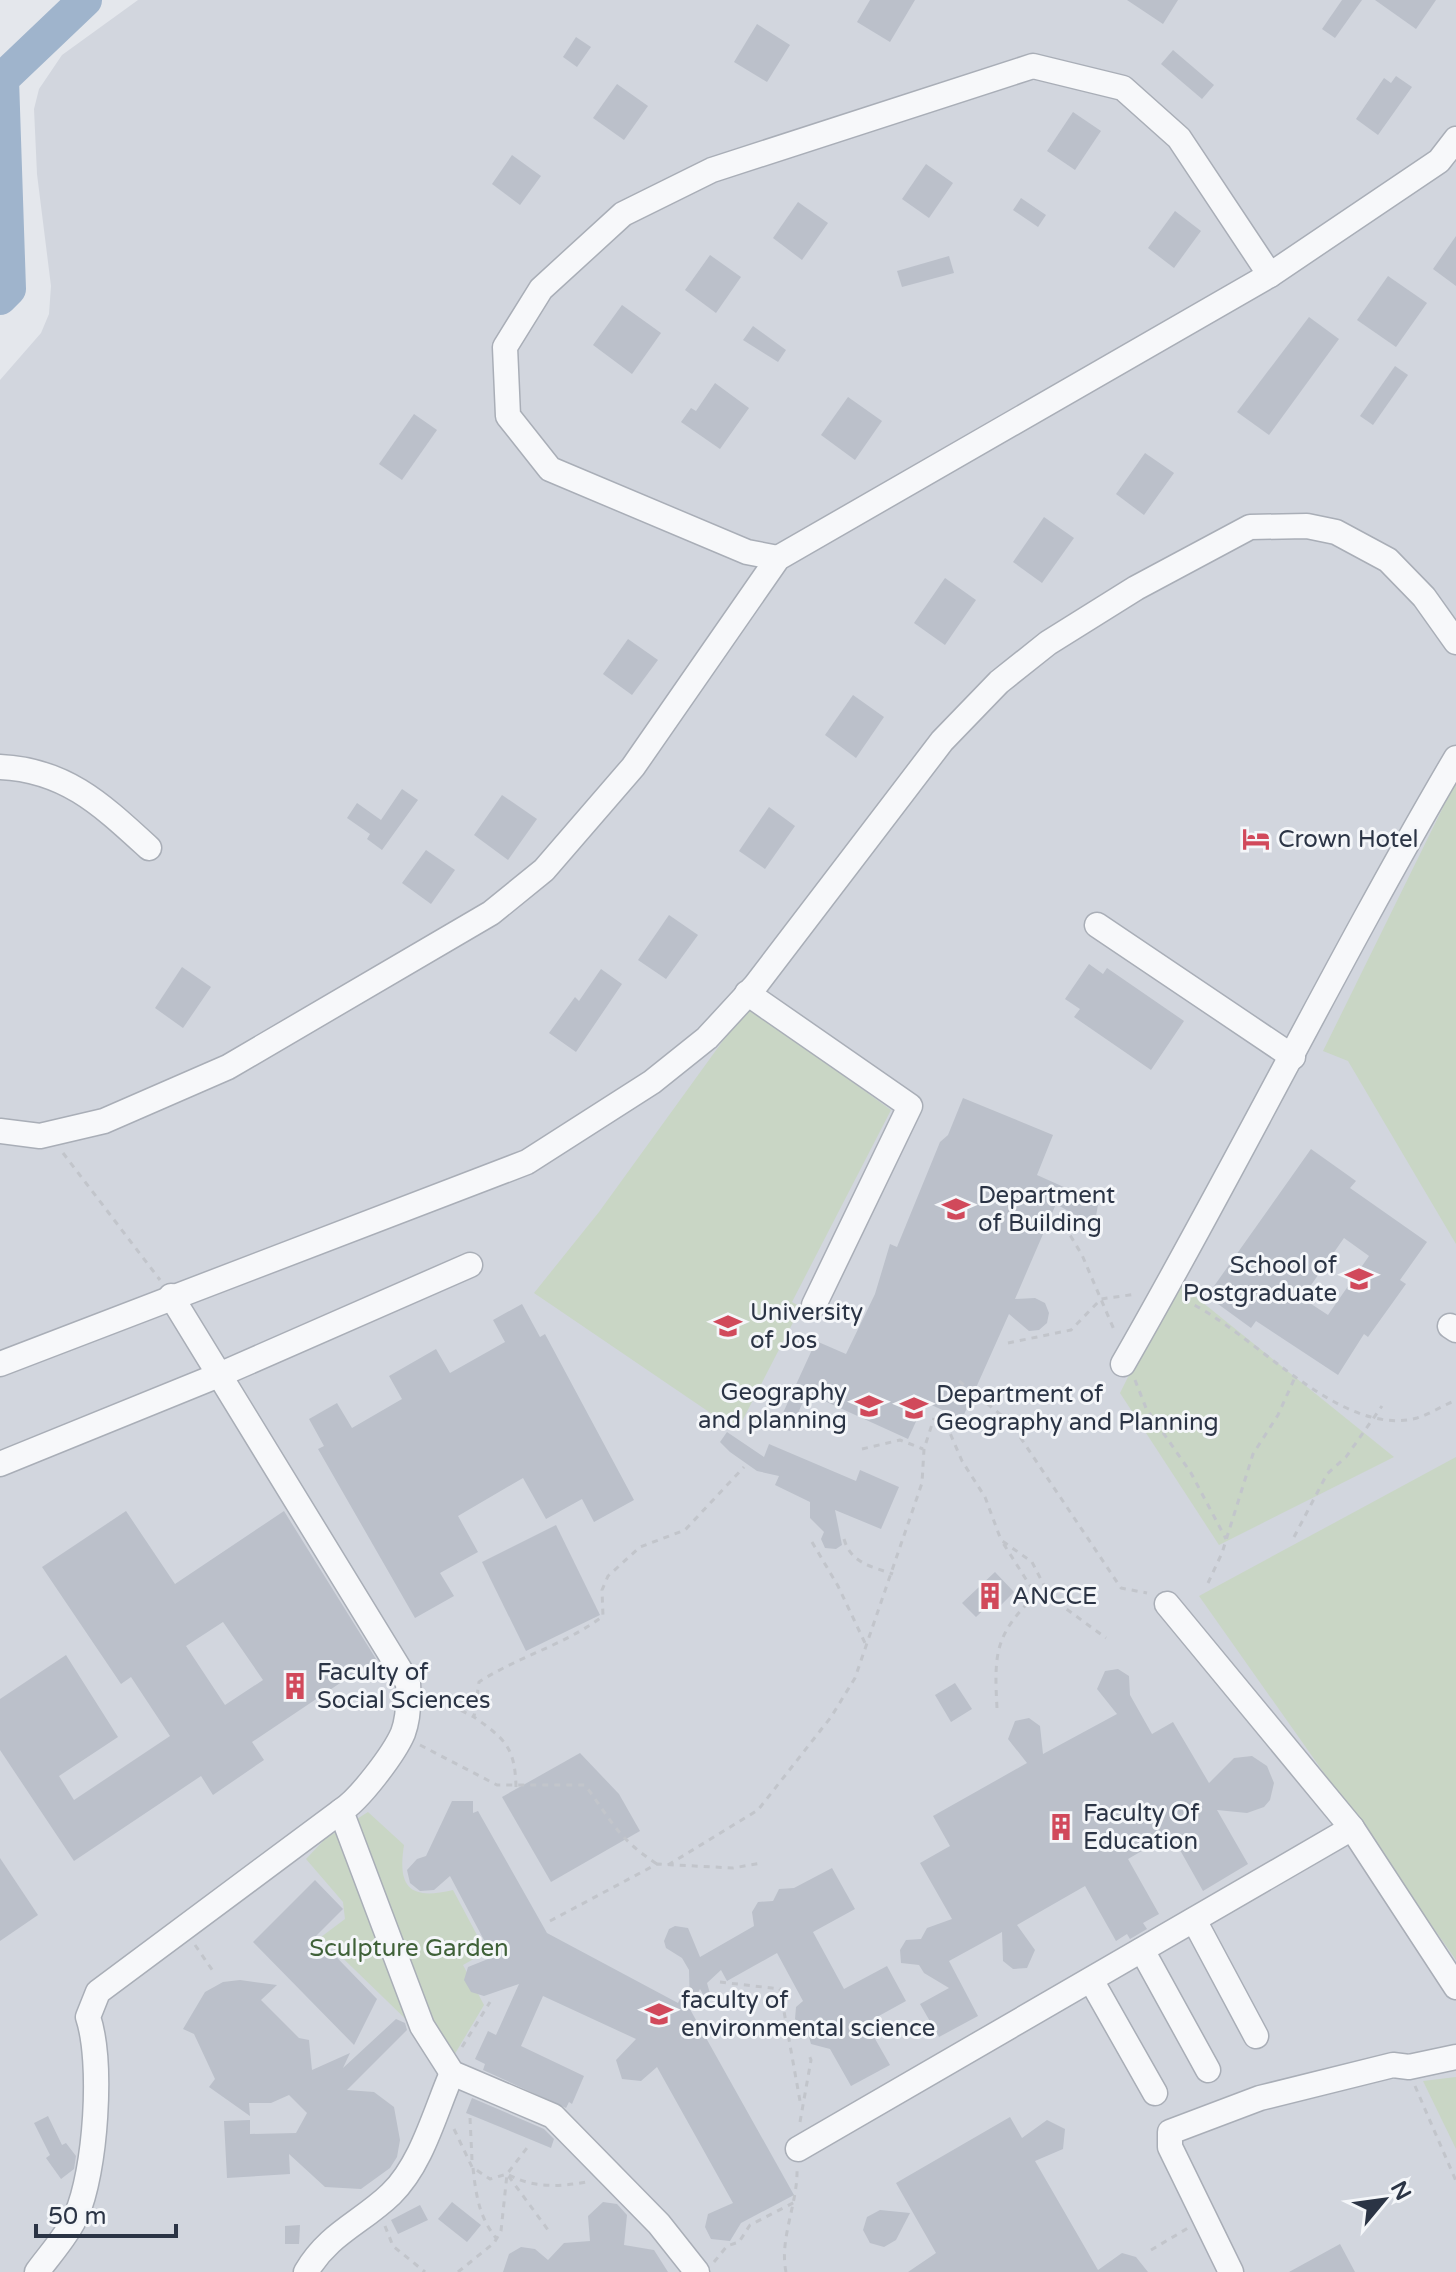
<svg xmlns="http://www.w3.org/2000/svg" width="1456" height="2272" viewBox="0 0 1456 2272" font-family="'Varela Round',sans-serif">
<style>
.built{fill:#d2d6de}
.green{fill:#c9d6c5}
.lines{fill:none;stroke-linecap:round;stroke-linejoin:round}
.river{stroke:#9fb4cc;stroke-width:34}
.building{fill:#bbc0ca;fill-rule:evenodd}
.minor-casing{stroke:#a9aeb7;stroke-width:27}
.path{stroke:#c2c5cb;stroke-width:3;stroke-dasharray:6 6;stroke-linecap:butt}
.minor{stroke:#f7f8fa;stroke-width:24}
.labels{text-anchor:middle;stroke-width:6;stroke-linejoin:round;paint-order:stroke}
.poi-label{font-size:24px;fill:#2b3445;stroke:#f4f6f9;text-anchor:start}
.park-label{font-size:24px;fill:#3f6138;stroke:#f4f6f9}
</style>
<rect width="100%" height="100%" fill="#e4e7ec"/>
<path class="built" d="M138,0H1456V2272H0V380L41,333L49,314L51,286L37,174L34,109L39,89L62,55Z"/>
<g class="green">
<path d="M1456,781V1244L1348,1061L1323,1051Z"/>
<path d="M748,1006L891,1110L792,1302L801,1307L737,1431L534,1293L599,1212Z"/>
<path d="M1176,1281L1394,1457L1219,1545L1120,1393Z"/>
<path d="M1456,1457V1960L1199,1596Z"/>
<path d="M368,1812L404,1845C397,1889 411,1900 453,1890L486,1952L463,1965L484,2005L450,2062L321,1937L345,1919L343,1902L306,1859L325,1839Z"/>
<path d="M1456,2077V2149L1423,2081Z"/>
</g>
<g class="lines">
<path class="river" d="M0,298L9,289L2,79L85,0"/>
</g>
<g class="building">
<path d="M870,0H915L890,42L857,22Z"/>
<path d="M1127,0H1178L1163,24Z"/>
<path d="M1342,0H1362L1335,38L1322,29Z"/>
<path d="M1375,0H1436L1416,29Z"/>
<path d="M757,24L790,45L767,82L734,62Z"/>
<path d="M576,37L591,47L577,67L563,57Z"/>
<path d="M1173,50L1214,85L1202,99L1161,64Z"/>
<path d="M1396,76L1412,87L1378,135L1356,119L1384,78L1391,83Z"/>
<path d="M617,84L648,106L624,140L593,118Z"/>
<path d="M1073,112L1101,131L1075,170L1047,151Z"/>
<path d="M512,155L541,176L520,205L492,184Z"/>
<path d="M926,164L953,183L929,218L902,199Z"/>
<path d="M1021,198L1046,215L1038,227L1013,210Z"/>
<path d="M798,202L828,223L802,260L773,238Z"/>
<path d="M1175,211L1201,231L1174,268L1148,248Z"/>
<path d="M1456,236V286L1433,269Z"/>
<path d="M710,255L741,277L716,313L685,290Z"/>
<path d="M949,256L954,273L902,287L897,271Z"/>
<path d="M1388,276L1427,303L1396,347L1357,320Z"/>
<path d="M622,305L661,333L632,374L593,345Z"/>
<path d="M1309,317L1339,339L1269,435L1237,412Z"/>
<path d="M753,326L786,350L778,362L743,340Z"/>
<path d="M1395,366L1408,375L1373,425L1360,416Z"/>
<path d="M715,383L749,408L720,449L681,422L691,408L696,411Z"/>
<path d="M848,397L882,421L855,460L821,435Z"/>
<path d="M414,414L437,430L402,480L379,464Z"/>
<path d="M1145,453L1174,473L1144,515L1116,494Z"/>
<path d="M1044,517L1074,538L1042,583L1013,562Z"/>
<path d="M945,578L976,600L945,645L914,623Z"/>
<path d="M628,639L658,660L632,695L603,674Z"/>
<path d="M853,695L884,717L856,758L825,735Z"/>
<path d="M402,789L418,800L382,850L367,839L370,834L347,818L357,803L381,820Z"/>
<path d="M502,795L537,819L508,860L474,835Z"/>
<path d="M769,807L795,826L765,869L739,851Z"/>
<path d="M426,850L455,870L431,904L402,883Z"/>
<path d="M669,915L698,935L666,979L638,960Z"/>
<path d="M1089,964L1103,974L1107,968L1184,1021L1151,1070L1074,1017L1080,1009L1065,999Z"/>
<path d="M182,967L211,987L183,1028L155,1008Z"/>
<path d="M601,969L622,984L576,1052L549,1033L575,997L579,1001Z"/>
<path d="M963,1098L1053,1135L1037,1175L1075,1192L1091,1190L1099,1199L1096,1216L1084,1220L1056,1204L1015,1299L1035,1298L1045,1303L1049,1313L1047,1323L1039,1330L1029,1331L1009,1314L962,1419L925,1402L908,1439L807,1393L790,1431L777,1426L816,1341L846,1354L875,1294L890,1244L897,1247L940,1142L948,1135Z"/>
<path d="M1311,1149L1356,1181L1350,1188L1427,1242L1400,1280L1406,1284L1368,1337L1364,1334L1338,1375L1256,1321L1251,1328L1207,1296ZM1344,1238L1369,1256L1328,1315L1302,1298Z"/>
<path d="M522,1304L540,1337L545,1334L634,1500L594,1522L582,1499L546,1519L523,1478L458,1516L478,1552L440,1573L454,1596L415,1618L318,1449L324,1446L309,1419L337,1403L352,1428L402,1399L389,1376L436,1349L450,1373L505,1342L493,1320Z"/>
<path d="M727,1432L764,1457L769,1444L856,1481L860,1470L899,1487L881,1529L835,1510L842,1545L836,1549L825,1548L821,1539L824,1532L810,1518V1502L775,1485L779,1476L757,1471L730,1452L720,1442Z"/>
<path d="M126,1511L175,1584L284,1511L376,1659L252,1742L264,1760L213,1795L201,1776L74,1861L0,1750V1699L66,1655L118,1737L59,1776L74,1800L170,1736L131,1677L121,1684L42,1567ZM223,1622L263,1680L225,1705L186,1646Z"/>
<path d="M556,1525L600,1615L526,1651L482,1562Z"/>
<path d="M995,1572L1014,1592L999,1607L993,1601L976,1617L962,1603Z"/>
<path d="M1118,1669L1129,1676L1130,1695L1152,1734L1173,1722L1209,1783L1234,1758L1252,1756L1267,1766L1274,1783L1270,1800L1264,1807L1247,1813L1217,1810L1248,1864L1203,1891L1171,1834L1128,1859L1159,1914L1143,1923L1147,1929L1130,1939L1127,1934L1116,1941L1085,1886L1017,1925L1035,1950L1027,1968L1013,1969L1003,1961L1002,1932L949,1961L978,2016L939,2037L920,2004L949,1988L924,1973L919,1965L901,1963L900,1950L906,1940L921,1939L927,1928L952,1919L920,1863L950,1846L933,1816L1027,1763L1008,1739L1015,1721L1029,1718L1040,1726L1043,1754L1117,1714L1097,1689L1105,1671Z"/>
<path d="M955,1683L972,1709L951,1722L935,1695Z"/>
<path d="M580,1753L619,1794L640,1831L551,1882L502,1797Z"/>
<path d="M452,1801H473V1813L478,1811L547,1933L678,2003L682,1995L794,2195L741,2223L730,2241L711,2239L705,2227L708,2214L733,2203L657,2067L641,2081L622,2079L616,2060L636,2039L543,1996L521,2046L584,2076L572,2104L569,2102L566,2108L483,2070L485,2064L475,2059L488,2031L496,2035L519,1984L484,1996L471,1992L464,1980L468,1967L493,1957L450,1876L434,1890L420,1891L410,1883L407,1870L417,1859L426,1856Z"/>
<path d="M0,1858L38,1915L0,1941Z"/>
<path d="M832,1868L855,1909L813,1932L844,1989L887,1966L906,2001L866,2023L890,2065L851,2086L830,2049L811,2044L807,2030L795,2019L796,2007L803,2001L777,1953L727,1981L721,1970L707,1983L711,1997L706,2000L700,1989L690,2008L689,1970L682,1958L666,1948L664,1941L669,1929L675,1926L688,1928L700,1957L754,1926L752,1912L758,1902L773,1901L779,1889L794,1888Z"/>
<path d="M315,1880L343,1909L316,1936L377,1999L354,2045L253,1942Z"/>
<path d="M240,1980L277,1985L261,2000L299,2038L309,2040L312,2070L350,2053L343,2068L396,2019L405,2023L407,2030L347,2090L374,2092L394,2107L400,2140L397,2157L390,2168L361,2189L325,2187L289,2154L290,2174L227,2178L224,2121L250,2120V2134L296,2133L307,2113L289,2095L271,2103H249L250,2116L209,2087L215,2079L194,2034L183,2029L205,1992L223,1982Z"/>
<path d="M472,2098L544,2129L554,2139L551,2148L466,2113Z"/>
<path d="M48,2116L62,2145L66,2143L76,2156L74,2169L61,2179L46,2158L50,2155L34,2123Z"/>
<path d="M1010,2117L1022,2138L1047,2120L1065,2129L1063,2149L1035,2161L1098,2270L1122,2253L1136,2257L1148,2272H908L936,2253L896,2183Z"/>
<path d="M452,2202L481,2225L467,2242L438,2219Z"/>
<path d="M603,2202L617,2204L627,2215L624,2245L654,2250L668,2272H503L509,2254L521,2247L535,2249L548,2260L564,2243L590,2241L588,2216Z"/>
<path d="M420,2205L428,2220L398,2234L391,2220Z"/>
<path d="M880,2210L910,2213L896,2240L884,2247L870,2243L863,2230L867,2217Z"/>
<path d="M300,2225L299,2244H285V2226Z"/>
<path d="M1340,2244L1355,2272H1289Z"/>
</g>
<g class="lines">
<g class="minor-casing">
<g id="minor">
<path d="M778,558L747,552L550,469L508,416L505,347L541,289L623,214L712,170L1033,66L1123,88L1179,138L1270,275"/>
<path d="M0,767C66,770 102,805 149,848"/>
<path d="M1097,925L1293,1057"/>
<path d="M747,993L910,1106L814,1305"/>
<path d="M0,1131L40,1136L104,1121L228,1067L491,913L544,870L633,767L778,558L1270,275L1439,161L1456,139"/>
<path d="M171,1296L408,1683C409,1700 409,1717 403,1733C394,1754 359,1800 341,1811L422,2026L452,2073L553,2116L659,2224L697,2272"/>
<path d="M1450,1326L1456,1330"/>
<path d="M0,1364L527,1162L652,1082L707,1038L755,986L942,741L999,682L1048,643L1136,588L1250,527L1307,526L1336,532L1388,560L1424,597L1456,642"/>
<path d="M1123,1364C1238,1164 1339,957 1456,758"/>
<path d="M0,1464L219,1375L470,1265"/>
<path d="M1167,1604L1352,1828L1456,1987"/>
<path d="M1194,1920L1256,2036"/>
<path d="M1142,1950L1208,2070"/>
<path d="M1091,1980L1155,2093"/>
<path d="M798,2149L1352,1828"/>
<path d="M37,2272C50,2254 67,2236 76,2216C96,2171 103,2062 88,2017L98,1992L341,1811"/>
<path d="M306,2272C329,2233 361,2223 391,2194C422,2164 435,2112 452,2073"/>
<path d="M1231,2272L1170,2147V2132L1260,2098L1393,2065L1409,2067L1456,2057"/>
</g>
</g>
<g class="path">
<path d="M63,1153L160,1280"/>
<path d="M1058,1215L1082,1255L1115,1332"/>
<path d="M1184,1300C1251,1329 1339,1439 1417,1418C1430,1414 1444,1405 1456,1400"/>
<path d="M1008,1343L1071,1330L1101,1299L1137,1294"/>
<path d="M1135,1380L1146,1408L1191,1473L1226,1539"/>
<path d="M959,1381L1010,1422L1121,1588L1147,1593"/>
<path d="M941,1412L962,1461L985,1497L1001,1540L1032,1562L1050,1597L1106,1638"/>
<path d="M862,1449L900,1440L923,1449"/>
<path d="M1294,1537L1327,1474L1346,1457L1382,1406"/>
<path d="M844,1539C851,1563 870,1566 893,1574"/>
<path d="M812,1542L838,1586L865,1643"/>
<path d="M1208,1583L1222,1553L1253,1454L1278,1415L1296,1375"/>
<path d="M429,1694L474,1717"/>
<path d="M997,1708C994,1653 995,1634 1036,1595L1003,1543"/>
<path d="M420,1745L497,1785H585C612,1821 617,1838 657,1864"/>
<path d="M516,1787C515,1747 505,1739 474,1717L479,1682C519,1656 565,1645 603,1616L602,1590L608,1576L640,1547L685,1530L744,1467"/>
<path d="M668,1865L758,1810L831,1717L855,1678L922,1483L924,1449L934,1418"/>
<path d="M550,1921L657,1864L733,1868L762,1863"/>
<path d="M195,1945L215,1974"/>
<path d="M720,1982L780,1989L800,2101"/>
<path d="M462,2047L490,2002"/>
<path d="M1415,2086L1456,2181"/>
<path d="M470,2118L472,2160"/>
<path d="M800,2122L811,2060L808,2053"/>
<path d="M454,2129L472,2167L490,2179L507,2174L551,2234"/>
<path d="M473,2168C476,2195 479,2217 496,2238"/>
<path d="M509,2175C534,2188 559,2187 586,2182"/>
<path d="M385,2226L393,2246L425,2272"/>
<path d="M1151,2250L1188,2228"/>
<path d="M714,2262L727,2246L739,2242L750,2225L795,2202"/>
<path d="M458,2272L494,2243L501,2231L507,2174L530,2144"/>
<path d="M786,2272C779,2239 798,2203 797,2169"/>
</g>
<use href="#minor" class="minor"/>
</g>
<defs>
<g id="hotel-bare" transform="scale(2.16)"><path d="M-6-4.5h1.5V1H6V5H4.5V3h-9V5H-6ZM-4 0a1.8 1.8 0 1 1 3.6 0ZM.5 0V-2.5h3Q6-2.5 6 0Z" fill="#d1495b" stroke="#f4f6f9" stroke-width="2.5" paint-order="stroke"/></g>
<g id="school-bare" transform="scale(2.16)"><path d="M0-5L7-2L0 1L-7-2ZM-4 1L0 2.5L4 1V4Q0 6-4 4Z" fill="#d1495b" stroke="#f4f6f9" stroke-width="2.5" paint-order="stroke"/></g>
<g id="university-bare" transform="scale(2.16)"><path d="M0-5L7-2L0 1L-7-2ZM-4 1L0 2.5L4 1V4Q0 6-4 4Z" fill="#d1495b" stroke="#f4f6f9" stroke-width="2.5" paint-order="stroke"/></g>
<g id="building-bare" transform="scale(2.16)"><path d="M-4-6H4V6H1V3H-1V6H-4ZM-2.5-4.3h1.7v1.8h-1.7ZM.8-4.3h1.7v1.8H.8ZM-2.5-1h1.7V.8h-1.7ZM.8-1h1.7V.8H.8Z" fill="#d1495b" stroke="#f4f6f9" stroke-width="2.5" paint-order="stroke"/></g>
</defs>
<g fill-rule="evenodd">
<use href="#hotel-bare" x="1256" y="839"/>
<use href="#school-bare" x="956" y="1209"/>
<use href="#school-bare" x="1359" y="1279"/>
<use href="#university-bare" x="728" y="1326"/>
<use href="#school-bare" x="869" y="1406"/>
<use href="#school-bare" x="914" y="1408"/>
<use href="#building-bare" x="990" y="1596"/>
<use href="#building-bare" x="295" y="1686"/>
<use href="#building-bare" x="1061" y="1827"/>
<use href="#university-bare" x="659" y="2014"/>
</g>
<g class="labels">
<g class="poi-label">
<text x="1278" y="847">Crown Hotel</text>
<text x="978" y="1203">Department<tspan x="978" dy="28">of Building</tspan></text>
<text x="1337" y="1273" text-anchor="end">School of<tspan x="1337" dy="28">Postgraduate</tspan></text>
<text x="750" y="1320">University<tspan x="750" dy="28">of Jos</tspan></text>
<text x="847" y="1400" text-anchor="end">Geography<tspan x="847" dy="28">and planning</tspan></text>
<text x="936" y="1402">Department of<tspan x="936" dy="28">Geography and Planning</tspan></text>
<text x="1012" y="1604">ANCCE</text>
<text x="317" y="1680">Faculty of<tspan x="317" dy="28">Social Sciences</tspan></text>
<text x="1083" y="1821">Faculty Of<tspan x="1083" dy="28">Education</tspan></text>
<text x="681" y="2008">faculty of<tspan x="681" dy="28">environmental science</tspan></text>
</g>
<g class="park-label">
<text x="409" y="1956">Sculpture Garden</text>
</g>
</g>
<g transform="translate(1384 2200) rotate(61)" stroke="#f4f6f9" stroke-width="6" paint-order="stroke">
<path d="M0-6L14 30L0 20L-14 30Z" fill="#2b3445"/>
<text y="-12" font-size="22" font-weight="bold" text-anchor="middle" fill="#2b3445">N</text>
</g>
<path d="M36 2224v12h140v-12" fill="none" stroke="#2b3445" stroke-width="4"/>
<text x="48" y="2224" font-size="24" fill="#2b3445" stroke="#f4f6f9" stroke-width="6" paint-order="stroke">50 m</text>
</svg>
